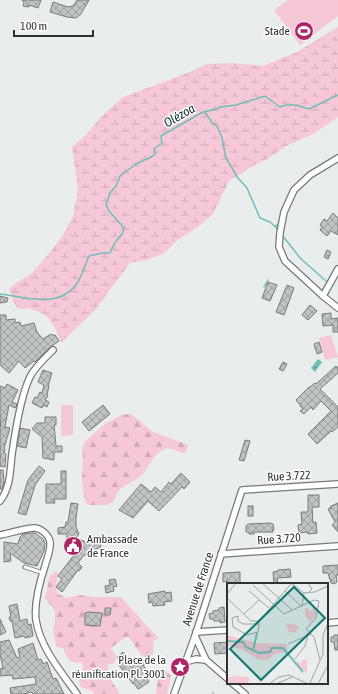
<svg xmlns="http://www.w3.org/2000/svg" width="338" height="694" viewBox="0 0 338 694" font-family="'Asap Condensed',sans-serif">
<style>
.forest{fill:url(#forest-firs)}
.wetland{fill:url(#wetland-marsh)}
.pitch{fill:#f6c7d6}
.water{fill:url(#water-ripples)}
.lines{fill:none;stroke-linecap:round;stroke-linejoin:round}
.stream{stroke:#72beb5;stroke-width:1.5}
.building{fill:url(#building-cross-hatch);stroke:#787c7c}
.service-casing{stroke:#767a7a;stroke-width:5}
.minor-casing{stroke:#767a7a;stroke-width:8}
.path{stroke:#979b9b;stroke-width:1;stroke-dasharray:4 2;stroke-linecap:butt}
.service{stroke:#fff;stroke-width:3}
.minor{stroke:#fff;stroke-width:5.5}
.labels{text-anchor:middle;stroke-width:3;stroke-linejoin:round;paint-order:stroke}
.poi-label{font-size:12px;fill:#303232;stroke:#fff;text-anchor:end}
.street-label{font-size:12px;fill:#303232;stroke:#fff}
.water-label{font-size:13px;font-style:italic;fill:#0c322f;stroke:#fff}
.inset-river{fill:none;stroke:#72beb5;stroke-width:2}
.inset-road{fill:none;stroke:#9fa3a2;stroke-width:1}
.view{fill:#0f766e;fill-opacity:0.15;stroke:#0f766e;stroke-width:2}
.inset-edge{fill:none;stroke:#303232;stroke-width:2}
</style>
<defs>
<pattern id="forest-firs" width="22" height="20" patternUnits="userSpaceOnUse"><rect width="22" height="20" fill="#f6c7d6"/><path d="M5 1l3.5 6h-7zM16 11l3.5 6h-7z" fill="#d3abb8"/></pattern>
<pattern id="wetland-marsh" width="20" height="14" patternUnits="userSpaceOnUse"><rect width="20" height="14" fill="#f6c7d6"/><path d="M1 5h8M5 5V1M11 12h8M15 12V8" fill="none" stroke="#d3abb8"/></pattern>
<pattern id="water-ripples" width="26" height="14" patternUnits="userSpaceOnUse"><rect width="26" height="14" fill="#72beb5"/><path d="M2 4q2-2 4 0t4 0M15 11q2-2 4 0t4 0" fill="none" stroke="#5e9b94"/></pattern>
<pattern id="building-cross-hatch" width="8" height="8" patternUnits="userSpaceOnUse"><rect width="8" height="8" fill="#c0c5c4"/><path d="M0 0l8 8M0 8l8-8" fill="none" stroke="#9ca1a0"/></pattern>
</defs>
<rect width="100%" height="100%" fill="#e9eeed"/>
<g class="forest">
<path d="M130,414L135,417L153,432L186,444L188,445L185,453H183C177,451 169,446 163,450C154,454 149,466 143,474C133,484 117,485 114,501L108,505H90L86,503L84,497L82,479L83,457L82,448L85,441L105,424L121,415Z"/>
<path d="M56,571L58,574L56,588L58,594L66,598L80,595L93,597H121L159,639H156L153,641C153,648 156,654 149,658L142,656L128,636L112,647L111,649L115,654L116,660L113,664H108C106,676 113,683 119,692V694H94L92,691L81,687L79,682L82,671L83,664L81,662C71,665 66,657 63,648L56,647L53,628L55,622V611L53,608L45,598L50,576Z"/>
<path d="M162,671H166L171,676L167,694H156C158,686 155,676 162,671Z"/>
</g>
<path class="wetland" d="M338,27V117L315,133L288,145L269,158L251,167L229,181L213,214L198,227L179,239L163,254L147,260L130,263L95,310L61,343C57,330 50,314 34,310C30,308 23,309 18,309L13,301L9,288L32,273L52,250L63,235L73,217L78,189L72,147L86,135L99,119L123,97L190,72L207,64L233,63L263,66L297,52Z"/>
<g class="pitch">
<path d="M288,0H338V16L300,45L274,10Z"/>
<path d="M331,335L338,357L325,360L319,338Z"/>
<path d="M61,405H73V435L61,436Z"/>
</g>
<path class="water" d="M318,359L322,362L315,372L311,368Z"/>
<g class="lines">
<g class="stream">
<path d="M205,112L213,124L217,126L222,138L226,158L238,178L247,188L260,218L270,222L279,230"/>
<path d="M278,230L275,226L279,224"/>
<path d="M282,235L301,259L326,281"/>
<path d="M264,287L268,280"/>
<path d="M0,294C26,297 60,310 78,282C82,275 85,265 89,256L102,253H110C112,249 114,243 117,240C121,236 123,234 124,228L109,211L106,205L110,193L116,186L120,176L136,164L153,156L155,154L154,149L162,143L161,136L203,112L216,109L220,107L236,105L265,96L280,107L286,105H296L309,109L338,95"/>
</g>
</g>
<g class="building">
<path d="M22,0H41L38,8L29,5V7L23,6L24,3Z"/>
<path d="M77,0H89L81,14L76,18L67,17L50,12L53,2L68,7L73,6Z"/>
<path d="M333,213L338,218V235L331,231L327,236L320,230L322,227L320,225L324,219L327,221Z"/>
<path d="M327,250L331,252L328,259L324,257Z"/>
<path d="M268,282L277,285L270,301L262,298Z"/>
<path d="M287,285L294,288L284,315L276,312Z"/>
<path d="M0,296L8,298L7,302L0,303Z"/>
<path d="M310,305L317,311L308,320L302,315Z"/>
<path d="M331,313V319L338,318V332H333V325L323,326L322,314Z"/>
<path d="M0,315H6V320L15,319V323L20,322L21,326L34,323L37,332L43,339L51,334L52,335H55L59,341L50,347L35,362L34,361L25,368L19,361L9,373L0,365Z"/>
<path d="M319,342L322,352L317,354L314,344Z"/>
<path d="M283,362L287,364L283,371L279,369Z"/>
<path d="M336,366L338,368V373L320,389L338,407V427L332,432L331,431L317,444L308,434L331,411L321,401L313,410L311,407L304,414L300,411L303,409L300,406H301L296,400L309,387H310L315,383L316,384Z"/>
<path d="M43,370L52,373L48,386H49L47,395L48,396L45,400L49,402L47,407L43,405L42,408L32,403L35,397L37,398L40,392L42,393L44,385L38,382Z"/>
<path d="M7,384L18,390L12,402L17,404L16,407L15,408L9,405L5,427L10,428L4,448L5,449L4,453L6,454L5,467L0,466V429L1,420H0V386L5,388Z"/>
<path d="M103,405L110,414L89,431L82,422Z"/>
<path d="M45,417H56V425H54L56,446H62V452H54V460L43,458L42,437L32,429L37,423H45Z"/>
<path d="M20,428L30,430L26,448L17,446Z"/>
<path d="M245,440L250,441L244,461L239,460Z"/>
<path d="M39,466L45,471L35,485L26,515L18,513L28,480Z"/>
<path d="M0,470H3L4,482L2,489H0Z"/>
<path d="M61,471H66V499H54L55,503H46V484H61Z"/>
<path d="M181,473L190,482L184,489L182,487L159,511L148,501L133,518L119,510L141,484L151,492L155,487L161,492L169,482L171,484Z"/>
<path d="M308,495H319V507H312L313,523L316,522L317,533L308,534V532L299,533L298,525L302,524L301,512H308Z"/>
<path d="M71,503L78,504L76,517V527L79,534L75,539L84,541L85,543L94,541V537L99,536L101,547L96,549V553L84,555L78,563L82,567L79,571L78,570L62,592L56,587L62,579L58,576L77,551L69,548V545L74,539H67V534H58V528L65,527L66,522H68Z"/>
<path d="M338,503V532L332,525L335,522L328,509L331,508L330,507L331,506Z"/>
<rect x="248" y="506" width="5" height="10"/>
<path d="M271,523L272,524H273L274,530H272L273,532H254V534H249V532H246V526L248,524Z"/>
<path d="M31,533H35L43,539L45,543L44,551L37,566L24,563L10,553L11,561L4,562V542L18,544L20,537L23,534Z"/>
<path d="M338,565V575H336L337,582L334,584L331,583L328,573H323V566Z"/>
<path d="M290,569L291,577L277,578L278,584H274L273,572L278,571V570Z"/>
<path d="M240,572V584H227V581L223,582V573Z"/>
<path d="M115,579L117,586L113,587L114,591L106,593L105,586L110,585L109,580Z"/>
<path d="M165,591V593L171,592L172,601L164,602L165,605L153,606L152,602L149,603L148,594Z"/>
<path d="M17,604L20,621L27,619L28,625L31,624L33,636L25,638L24,636L15,638L12,621H10L9,617H11L9,606Z"/>
<path d="M224,607L225,622L220,623V621H214L213,619H210L209,614L213,613V611L219,610V608Z"/>
<path d="M105,608H111L110,615H105Z"/>
<path d="M88,612L102,613L100,626L85,625V613Z"/>
<path d="M0,619L6,632L0,635Z"/>
<path d="M334,635H338V650H335L334,642H331V637H334Z"/>
<path d="M9,640L17,658L20,657L18,649L33,643L38,660L41,659L43,664L47,662L53,679L56,678L64,694H33L32,692L23,694H11L10,688L36,684L35,677L13,679L12,675L0,676V669L3,668L0,654V642Z"/>
<path d="M228,642V653L215,654L214,643Z"/>
<path d="M123,652L132,664L141,658L145,664L143,665L149,673L145,675L149,682L140,688L138,689L134,683L133,684L118,664L121,662L117,657Z"/>
</g>
<g class="lines">
<g class="service-casing">
<path id="service" d="M25,567L43,573"/>
</g>
<g class="minor-casing">
<g id="minor">
<path d="M338,269L323,296L338,308"/>
<path d="M323,296L285,261L279,247L280,233L284,212L294,190L310,175L338,158"/>
<path d="M0,501C11,487 10,470 12,454C15,433 21,393 31,375C37,365 45,358 53,350"/>
<path d="M0,535C11,533 22,529 33,528C40,527 49,535 50,542C51,550 47,558 45,566C40,581 34,604 36,620C40,647 61,672 77,694"/>
<path d="M221,554L338,546"/>
<path d="M327,623L338,622"/>
<path d="M196,632L228,630"/>
<path d="M195,636L206,660"/>
<path d="M185,662L196,659L206,660L228,679"/>
<path d="M232,683L245,694"/>
<path d="M174,694L195,636L242,490L338,484"/>
</g>
</g>
<path class="path" d="M213,692V694"/>
<use href="#service" class="service"/>
<use href="#minor" class="minor"/>
</g>
<defs>
<g id="stadium-disc" transform="scale(1)"><circle r="9.5" fill="#ae2566" stroke="#fff"/><path d="M0-5a6.5 5 0 1 0 0 10a6.5 5 0 1 0 0-10ZM-3.5-1.8h7v3.6h-7Z" fill="#fff"/></g>
<g id="civic-disc" transform="scale(1)"><circle r="9.5" fill="#ae2566" stroke="#fff"/><path d="M-.6-6.5H3V-4.5H.6V-3L4-1V1h2V6H-6V1h2V-1L-.6-3ZM-1.2 2.5V6h2.4V2.5Z" fill="#fff"/></g>
<g id="sight-disc" transform="scale(1)"><circle r="9.5" fill="#ae2566" stroke="#fff"/><path d="M0-6L1.8-2.2L6-1.7L2.9 1.2L3.7 5.4L0 3.3L-3.7 5.4L-2.9 1.2L-6-1.7L-1.8-2.2Z" fill="#fff"/></g>
</defs>
<g fill-rule="evenodd">
<use href="#stadium-disc" x="304" y="31"/>
<use href="#civic-disc" x="73" y="546"/>
<use href="#sight-disc" x="180" y="667"/>
</g>
<g class="labels">
<g class="poi-label">
<text x="290" y="35">Stade</text>
<text x="87" y="543" text-anchor="start">Ambassade<tspan x="87" dy="14">de France</tspan></text>
<text x="166" y="664">Place de la<tspan x="166" dy="14">réunification Pl. 3001</tspan></text>
</g>
<g class="street-label">
<text transform="translate(289 476) rotate(-3)" y="4">Rue 3.722</text>
<text transform="translate(279 539) rotate(-4)" y="4">Rue 3.720</text>
<text transform="translate(198 589) rotate(-72)" y="4">Avenue de France</text>
</g>
<g class="water-label">
<text transform="translate(179 115) rotate(-30)" y="5">Olézoa</text>
</g>
</g>
<g transform="translate(227 583)">
<rect width="101" height="101" fill="#e9eeed"/>
<path d="M87,24L90,25L88,34L82,41H81L83,39L78,33V25H81L83,29ZM58,40L70,42L72,44L68,50L62,49ZM80,76V90L66,78L75,80V77Z" fill="#f6c7d6"/>
<path d="M0,52L30,60L60,61V69L47,71L41,77H32L16,67L0,62Z" fill="#f6c7d6"/>
<path d="M6,93L21,94L23,97L19,101H3L0,95Z" fill="#f6c7d6"/>
<path class="inset-river" d="M0,58L16,59L19,64L32,70L43,69L45,65H56L76,89M26,68L30,50"/>
<path class="inset-road" d="M35,0L65,27M64,0L77,10L88,9L101,3M26,2L57,31L87,17M22,8L42,25M58,8L74,23M81,10L85,6L81,0M0,11L9,0M0,15L24,38H31M87,17L92,18L89,35L79,46L87,54L93,77M75,22L77,10M17,31L32,17M8,34L11,33V38L16,41H32V38L64,1M8,34L5,35L6,44L20,52L31,49L32,41M61,61L84,51M68,76L78,63L81,52M83,100L96,71V52L101,40M42,101L52,94L62,92L81,101M49,101L65,94M91,101L101,82"/>
<path class="view" d="M67,4L98,35L34,97L3,66Z"/>
<rect width="101" height="101" class="inset-edge"/>
</g>
<path d="M14 30v6h79v-6" fill="none" stroke="#303232" stroke-width="2"/>
<text x="20" y="30" font-size="12" fill="#303232" stroke="#ffffff" stroke-width="3" paint-order="stroke">100 m</text>
</svg>
